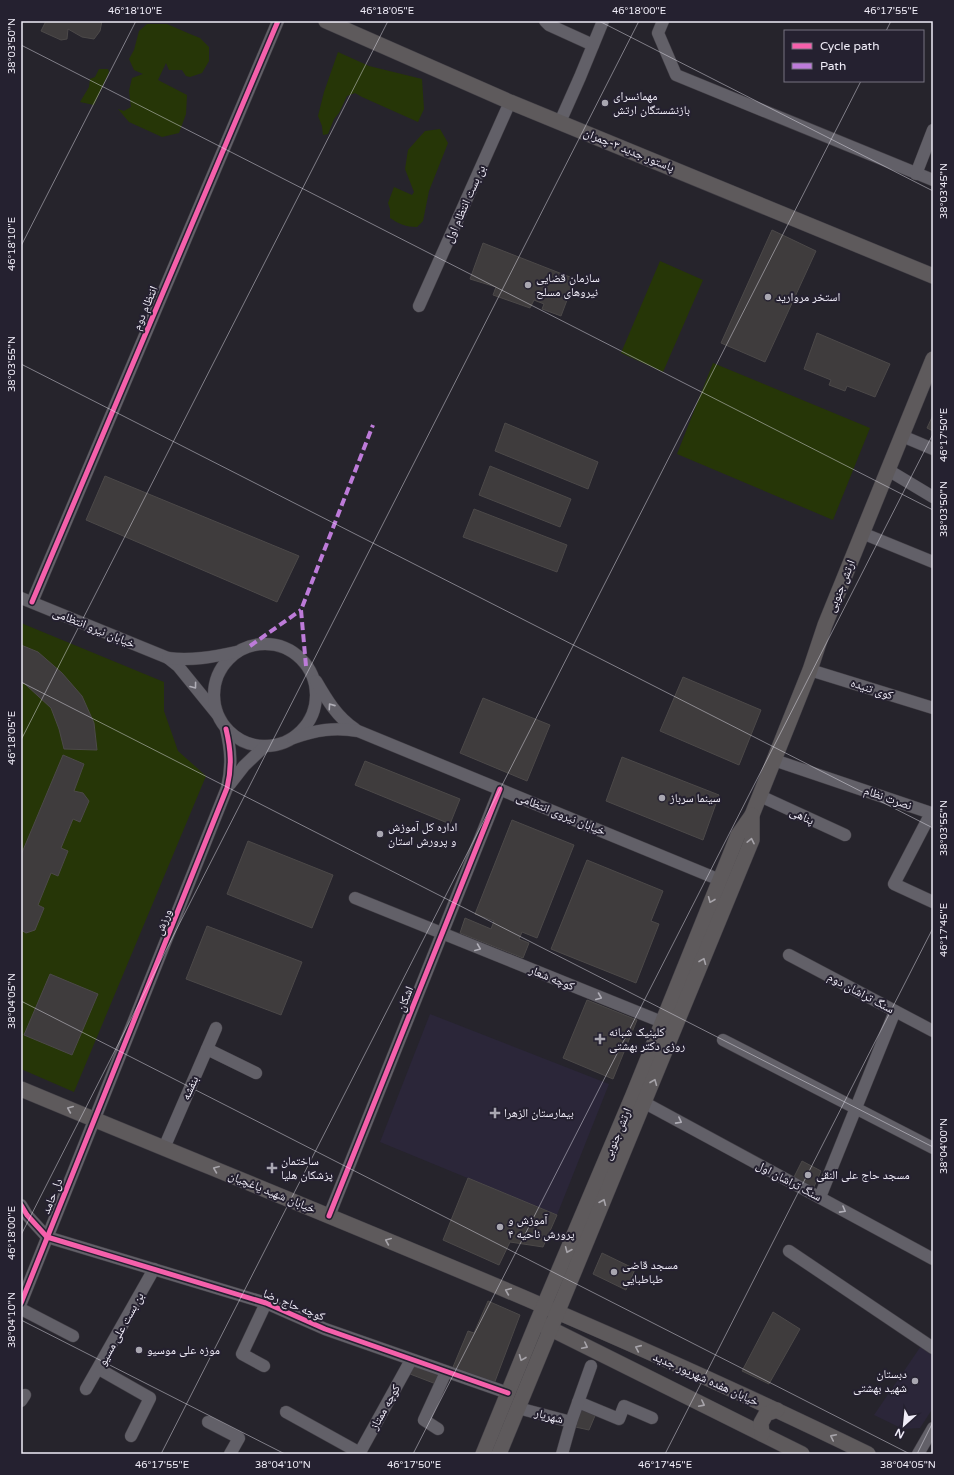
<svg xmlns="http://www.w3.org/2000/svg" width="954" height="1475" viewBox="0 0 954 1475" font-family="'Varela Round','Noto Naskh Arabic',sans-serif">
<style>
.built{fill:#2b2639}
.green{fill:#263607}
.building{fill:#3f3c3d;stroke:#4c4949}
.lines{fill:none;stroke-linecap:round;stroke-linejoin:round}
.minor-casing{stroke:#413e45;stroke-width:13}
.major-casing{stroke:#413e45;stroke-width:16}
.minor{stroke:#626068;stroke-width:12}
.major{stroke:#5e5a5c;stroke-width:15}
.quiet{stroke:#bd7bd9;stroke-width:4;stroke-dasharray:8 4;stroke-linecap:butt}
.cycleway-casing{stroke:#252130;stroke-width:8}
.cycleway{stroke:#f560ab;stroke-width:5}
.oneway{stroke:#b0aeb7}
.oneway2{stroke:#a7a4aa}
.ticks{fill:none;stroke:#f0edf8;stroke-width:1;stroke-opacity:0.45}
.poi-dot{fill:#a9a7b1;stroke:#252130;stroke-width:1.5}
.labels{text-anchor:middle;stroke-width:4;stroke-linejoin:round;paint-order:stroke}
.poi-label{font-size:12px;fill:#f0edf8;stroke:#252130;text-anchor:start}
.street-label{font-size:12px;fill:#f0edf8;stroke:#252130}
.neatline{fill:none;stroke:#f0edf8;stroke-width:1.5}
.ticks-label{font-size:10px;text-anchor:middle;fill:#f0edf8}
</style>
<rect width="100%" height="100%" fill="#26242c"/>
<g class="built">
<path d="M430,1014L609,1084L557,1215L380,1142Z"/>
<path d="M921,1346L933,1354V1408L920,1428L903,1429L874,1415Z"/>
</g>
<g class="green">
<path d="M147,24H167L190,34L200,38L209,47V61L202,73L190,77L186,76L182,70H169L166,63L158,80L187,95L186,114L179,133L162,137L129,122L118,109L124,111L131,107L129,91L132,78L143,74L134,70L129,59L134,50L139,31Z"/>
<path d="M338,52L369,66L422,79L424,109L418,122L362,97L355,93L347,96L339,113L334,119L328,134L323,135L322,126L318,116L324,92Z"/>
<path d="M99,69H108L109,72L94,105L80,102L89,87L90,79L95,77Z"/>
<path d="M440,129L448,143L429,191L423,221L417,227C406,227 399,224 390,218V209L388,203L394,187L412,195L414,192L405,169L408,150L425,131Z"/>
<path d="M660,261L703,280L663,372L621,353Z"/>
<path d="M713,363L870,428L833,520L677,454Z"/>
<path d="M21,623L164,682V711L178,751L206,776L74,1092L21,1069Z"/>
</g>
<g class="building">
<path d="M46,21H102L100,31L94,39L82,37L68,29L67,39L61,40L41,31Z"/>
<path d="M772,230L816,251L765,362L721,343Z"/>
<path d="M483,243L575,279L561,316L542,309L544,304L534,300L530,308L493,295L496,287L470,279Z"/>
<path d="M817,333L890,364L875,397L847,386L845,391L829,385L831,380L804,369Z"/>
<path d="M933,415V431L927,428Z"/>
<path d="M505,423L598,462L588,489L495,451Z"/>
<path d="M490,466L571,499L560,527L479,495Z"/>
<path d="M105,476L299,556L277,602L86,520Z"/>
<path d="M474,509L567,545L557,572L463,537Z"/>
<path d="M21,645L38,652L62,673L82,696L94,723L97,750L64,749L59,729L51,708L25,684L21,682Z"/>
<path d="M683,677L761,710L739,765L660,731Z"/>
<path d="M483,698L550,725L527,781L460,753Z"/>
<path d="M63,755L84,764L74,791L83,793L89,801L80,822L73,819L61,848L68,851L58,876L51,873L38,905L44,908L35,930L26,933L21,930V855Z"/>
<path d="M622,757L719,795L703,840L606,801Z"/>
<path d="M365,761L460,799L450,824L355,785Z"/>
<path d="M512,820L574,845L537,938L522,932L519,939L529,943L523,958L460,933L465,918L491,929L494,921L475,914Z"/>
<path d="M248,841L333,875L312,928L227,894Z"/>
<path d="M587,860L663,891L651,921L659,924L636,983L551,949Z"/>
<path d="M207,926L302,962L281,1015L186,979Z"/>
<path d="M50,974L98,994L72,1055L24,1035Z"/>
<path d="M587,1000L637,1020L613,1079L563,1058Z"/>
<path d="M802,1161L821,1171L813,1189L793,1179Z"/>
<path d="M468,1178L557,1215L543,1247L510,1242L499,1265L443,1240Z"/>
<path d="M602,1253L635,1269L626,1290L593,1274Z"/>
<path d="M488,1301L520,1315L494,1384L453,1367L468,1331L474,1333Z"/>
<path d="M773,1312L800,1329L769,1384L742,1371Z"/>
<path d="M414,1367L439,1374L436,1384L410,1374Z"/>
<path d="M579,1403L597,1411L589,1430L571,1426Z"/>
</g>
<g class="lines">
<g class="minor-casing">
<g id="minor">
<path d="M545,21L549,25L593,45"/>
<path d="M663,21L658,33L676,75L933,180"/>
<path d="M560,122L580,77L603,21"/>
<path d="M916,174L933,130"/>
<path d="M419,306L510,102"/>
<path d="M902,436L933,449"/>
<path d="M888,470L933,497"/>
<path d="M862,533L933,562"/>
<path d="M21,598L168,658L178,666L217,714"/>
<path d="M32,602L278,21"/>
<circle cx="265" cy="695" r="51"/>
<path d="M168,658C191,661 213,657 236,652"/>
<path d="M810,670L933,708"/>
<path d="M316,681C327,700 337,717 355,729"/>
<path d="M293,738C316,730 334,727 358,731L720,880"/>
<path d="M774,760L931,813L894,884L933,902"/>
<path d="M230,784L244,766L265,746"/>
<path d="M760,796L845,835"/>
<path d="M355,898L662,1022"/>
<path d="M789,955L933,1031"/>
<path d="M723,1040L933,1148"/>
<path d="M207,1049L256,1073"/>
<path d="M645,1103L933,1259"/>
<path d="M164,1148L216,1028"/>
<path d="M820,1197L895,1011"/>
<path d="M21,1205L27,1215L47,1237L266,1303L325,1329L508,1393"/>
<path d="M329,1216L500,789"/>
<path d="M789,1251L933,1348"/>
<path d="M21,1303L227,788C232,767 231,750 226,729"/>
<path d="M21,1309L73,1336"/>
<path d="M264,1366L242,1354L266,1303"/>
<path d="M99,1369L150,1398L131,1436"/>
<path d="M86,1389L154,1269"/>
<path d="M21,1401L25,1395"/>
<path d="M578,1402L619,1419L624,1406L652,1418"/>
<path d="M518,1408L571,1422L562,1454"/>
<path d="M286,1412L360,1453"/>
<path d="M208,1422L239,1438L230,1454"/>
<path d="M571,1422L591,1366"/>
<path d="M438,1429L424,1420L446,1372"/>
<path d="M359,1454L411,1360"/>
<path d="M918,1454L933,1428"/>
</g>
</g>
<g class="major-casing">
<g id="major">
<path d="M326,21L510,102L933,276"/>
<path d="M21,1089C304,1207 592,1319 868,1454"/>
<path d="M541,1324L802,1454"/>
<path d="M762,1434L761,1423L766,1414L777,1410"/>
<path d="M483,1454L537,1322L633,1095L738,835L752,815L810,670L825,625L933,359"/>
<path d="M499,1454L752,840V815"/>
</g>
</g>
<use href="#minor" class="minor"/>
<use href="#major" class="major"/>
<g class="quiet">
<path d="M250,646L301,610"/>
<path d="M306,666L301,610L373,425"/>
</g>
<g class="cycleway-casing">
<g id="cycleway">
<path d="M32,602L278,21"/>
<path d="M21,1205L27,1215L47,1237L266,1303L325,1329L508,1393"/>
<path d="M329,1216L500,789"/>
<path d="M21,1303L227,788C232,767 231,750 226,729"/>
</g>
</g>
<use href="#cycleway" class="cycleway"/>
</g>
<defs><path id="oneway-chevron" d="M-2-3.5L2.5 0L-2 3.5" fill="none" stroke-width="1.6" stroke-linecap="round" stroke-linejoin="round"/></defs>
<g class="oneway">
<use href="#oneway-chevron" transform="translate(194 686) rotate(53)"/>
<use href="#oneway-chevron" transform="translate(331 706) rotate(-125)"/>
<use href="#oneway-chevron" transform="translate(478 948) rotate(22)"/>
<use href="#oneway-chevron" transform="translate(599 997) rotate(22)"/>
<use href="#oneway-chevron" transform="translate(679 1121) rotate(28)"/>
<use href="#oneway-chevron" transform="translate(843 1210) rotate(29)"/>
</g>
<g class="oneway2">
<use href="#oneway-chevron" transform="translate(751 841) rotate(-78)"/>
<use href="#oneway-chevron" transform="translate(711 900) rotate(112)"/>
<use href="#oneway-chevron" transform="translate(703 961) rotate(-68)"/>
<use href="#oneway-chevron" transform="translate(654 1082) rotate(-68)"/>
<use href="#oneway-chevron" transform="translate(70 1109) rotate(-157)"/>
<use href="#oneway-chevron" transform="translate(216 1169) rotate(-158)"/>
<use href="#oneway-chevron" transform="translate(603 1202) rotate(-67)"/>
<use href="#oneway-chevron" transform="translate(388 1241) rotate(-157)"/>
<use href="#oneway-chevron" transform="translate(568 1250) rotate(113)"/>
<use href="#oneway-chevron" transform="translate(508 1291) rotate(-157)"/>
<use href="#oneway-chevron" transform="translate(585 1346) rotate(27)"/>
<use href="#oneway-chevron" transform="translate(638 1348) rotate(-156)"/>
<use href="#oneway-chevron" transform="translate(522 1358) rotate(112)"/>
<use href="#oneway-chevron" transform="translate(702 1404) rotate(27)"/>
<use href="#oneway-chevron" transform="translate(833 1437) rotate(-154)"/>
</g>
<path class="ticks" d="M599,21L933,191M886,31L891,21M21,45L933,510M21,246L136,21M21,364L933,828M21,682L933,1147M21,740L388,21M21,1001L910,1454M21,1235L639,21M21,1320L285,1454M161,1454L861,81M413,1454L933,434M665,1454L933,928M917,1454L933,1422"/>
<g class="poi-dot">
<circle cx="605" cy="103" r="4"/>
<circle cx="528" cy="285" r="4"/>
<circle cx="768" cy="297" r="4"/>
<circle cx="662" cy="798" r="4"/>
<circle cx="380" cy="834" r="4"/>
<path d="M598 1033h4v4h4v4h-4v4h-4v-4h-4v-4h4z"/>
<path d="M493 1107h4v4h4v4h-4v4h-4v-4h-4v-4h4z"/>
<path d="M270 1162h4v4h4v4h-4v4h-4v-4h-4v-4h4z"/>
<circle cx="808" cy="1175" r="4"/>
<circle cx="500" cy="1227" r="4"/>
<circle cx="614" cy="1272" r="4"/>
<circle cx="139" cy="1350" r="4"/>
<circle cx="915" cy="1381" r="4"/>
</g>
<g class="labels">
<g class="poi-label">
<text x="613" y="100">مهمانسرای<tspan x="613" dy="14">بازنشستگان ارتش</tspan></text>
<text x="536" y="282">سازمان قضایی<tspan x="536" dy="14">نیروهای مسلح</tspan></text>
<text x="776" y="301">استخر مروارید</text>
<text x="670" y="802">سینما سرباز</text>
<text x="388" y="831">اداره کل آموزش<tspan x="388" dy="14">و پرورش استان</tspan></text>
<text x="609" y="1036">کلینیک شبانه<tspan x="609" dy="14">روزی دکتر بهشتی</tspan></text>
<text x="504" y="1117">بیمارستان الزهرا</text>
<text x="281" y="1165">ساختمان<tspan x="281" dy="14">پزشکان هلیا</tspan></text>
<text x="816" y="1179">مسجد حاج علی النقی</text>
<text x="508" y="1224">آموزش و<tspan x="508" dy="14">پرورش ناحیه ۴</tspan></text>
<text x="622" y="1269">مسجد قاضی<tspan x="622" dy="14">طباطبایی</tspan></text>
<text x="147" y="1354">موزه علی موسیو</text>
<text x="907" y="1378" text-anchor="end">دبستان<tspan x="907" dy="14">شهید بهشتی</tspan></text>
</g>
<g class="street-label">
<text transform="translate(629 150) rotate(22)" y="4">پاستور جدید ۳-چمران</text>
<text transform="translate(465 204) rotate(-66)" y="4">بن بست انتظام اول</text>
<text transform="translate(145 308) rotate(-67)" y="4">انتظام دوم</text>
<text transform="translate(841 586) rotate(-68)" y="4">ارتش جنوبی</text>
<text transform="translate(94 628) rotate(22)" y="4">خیابان نیرو انتظامی</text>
<text transform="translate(872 689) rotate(18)" y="4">کوی تنیده</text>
<text transform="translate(888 798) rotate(19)" y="4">نصرت نظام</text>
<text transform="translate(561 814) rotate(22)" y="4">خیابان نیروی انتظامی</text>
<text transform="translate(802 816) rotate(25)" y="4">پناهی</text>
<text transform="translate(163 922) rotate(-68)" y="4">ورزش</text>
<text transform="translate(552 978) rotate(22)" y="4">کوچه شعار</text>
<text transform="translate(861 993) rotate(28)" y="4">سنگ تراشان دوم</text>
<text transform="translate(405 999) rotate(-68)" y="4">اشکان</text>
<text transform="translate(190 1088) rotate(-66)" y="4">بنفشه</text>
<text transform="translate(617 1134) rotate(-67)" y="4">ارتش جنوبی</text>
<text transform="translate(789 1181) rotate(28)" y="4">سنگ تراشان اول</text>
<text transform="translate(272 1192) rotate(22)" y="4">خیابان شهید یاغچیان</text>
<text transform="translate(52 1196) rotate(-68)" y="4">دل حامد</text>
<text transform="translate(294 1305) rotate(22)" y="4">کوچه حاج رضا</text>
<text transform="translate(121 1329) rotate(-61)" y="4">بن بست علی مسیو</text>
<text transform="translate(706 1379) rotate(24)" y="4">خیابان هفده شهریور جدید</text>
<text transform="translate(385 1407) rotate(-61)" y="4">کوچه ممتاز</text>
<text transform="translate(549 1416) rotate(15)" y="4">شهریار</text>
</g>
</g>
<rect width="954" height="1475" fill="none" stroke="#252130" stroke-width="44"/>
<rect x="784" y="30" width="140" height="52" fill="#252130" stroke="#767380"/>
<rect x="792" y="43" width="20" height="6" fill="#f560ab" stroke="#767380"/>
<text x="820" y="50" font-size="12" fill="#f0edf8">Cycle path</text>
<rect x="792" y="63" width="20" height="6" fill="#bd7bd9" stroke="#767380"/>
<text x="820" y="70" font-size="12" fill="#f0edf8">Path</text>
<g transform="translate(904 1425) rotate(207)" stroke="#252130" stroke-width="3" paint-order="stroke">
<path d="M0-3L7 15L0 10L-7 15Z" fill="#f0edf8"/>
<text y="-6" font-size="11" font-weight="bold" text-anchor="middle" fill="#f0edf8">N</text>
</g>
<rect x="22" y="22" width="910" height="1431" class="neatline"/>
<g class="ticks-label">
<text x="135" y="14">46°18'10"E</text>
<text x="387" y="14">46°18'05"E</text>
<text x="639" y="14">46°18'00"E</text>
<text x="891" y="14">46°17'55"E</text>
<text transform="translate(11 46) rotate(-90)" y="4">38°03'50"N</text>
<text transform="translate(943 191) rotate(-90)" y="4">38°03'45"N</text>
<text transform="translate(11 244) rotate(-90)" y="4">46°18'10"E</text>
<text transform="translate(11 364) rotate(-90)" y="4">38°03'55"N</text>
<text transform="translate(943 435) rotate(-90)" y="4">46°17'50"E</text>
<text transform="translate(943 509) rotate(-90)" y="4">38°03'50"N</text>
<text transform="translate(11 738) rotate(-90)" y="4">46°18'05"E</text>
<text transform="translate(943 828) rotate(-90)" y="4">38°03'55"N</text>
<text transform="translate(943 930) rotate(-90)" y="4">46°17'45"E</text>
<text transform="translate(11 1001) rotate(-90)" y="4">38°04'05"N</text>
<text transform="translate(943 1146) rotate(-90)" y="4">38°04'00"N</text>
<text transform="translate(11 1233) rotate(-90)" y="4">46°18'00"E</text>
<text transform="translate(11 1320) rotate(-90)" y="4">38°04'10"N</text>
<text x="162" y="1468">46°17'55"E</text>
<text x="283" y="1468">38°04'10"N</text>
<text x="414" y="1468">46°17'50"E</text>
<text x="665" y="1468">46°17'45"E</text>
<text x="908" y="1468">38°04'05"N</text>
</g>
</svg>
